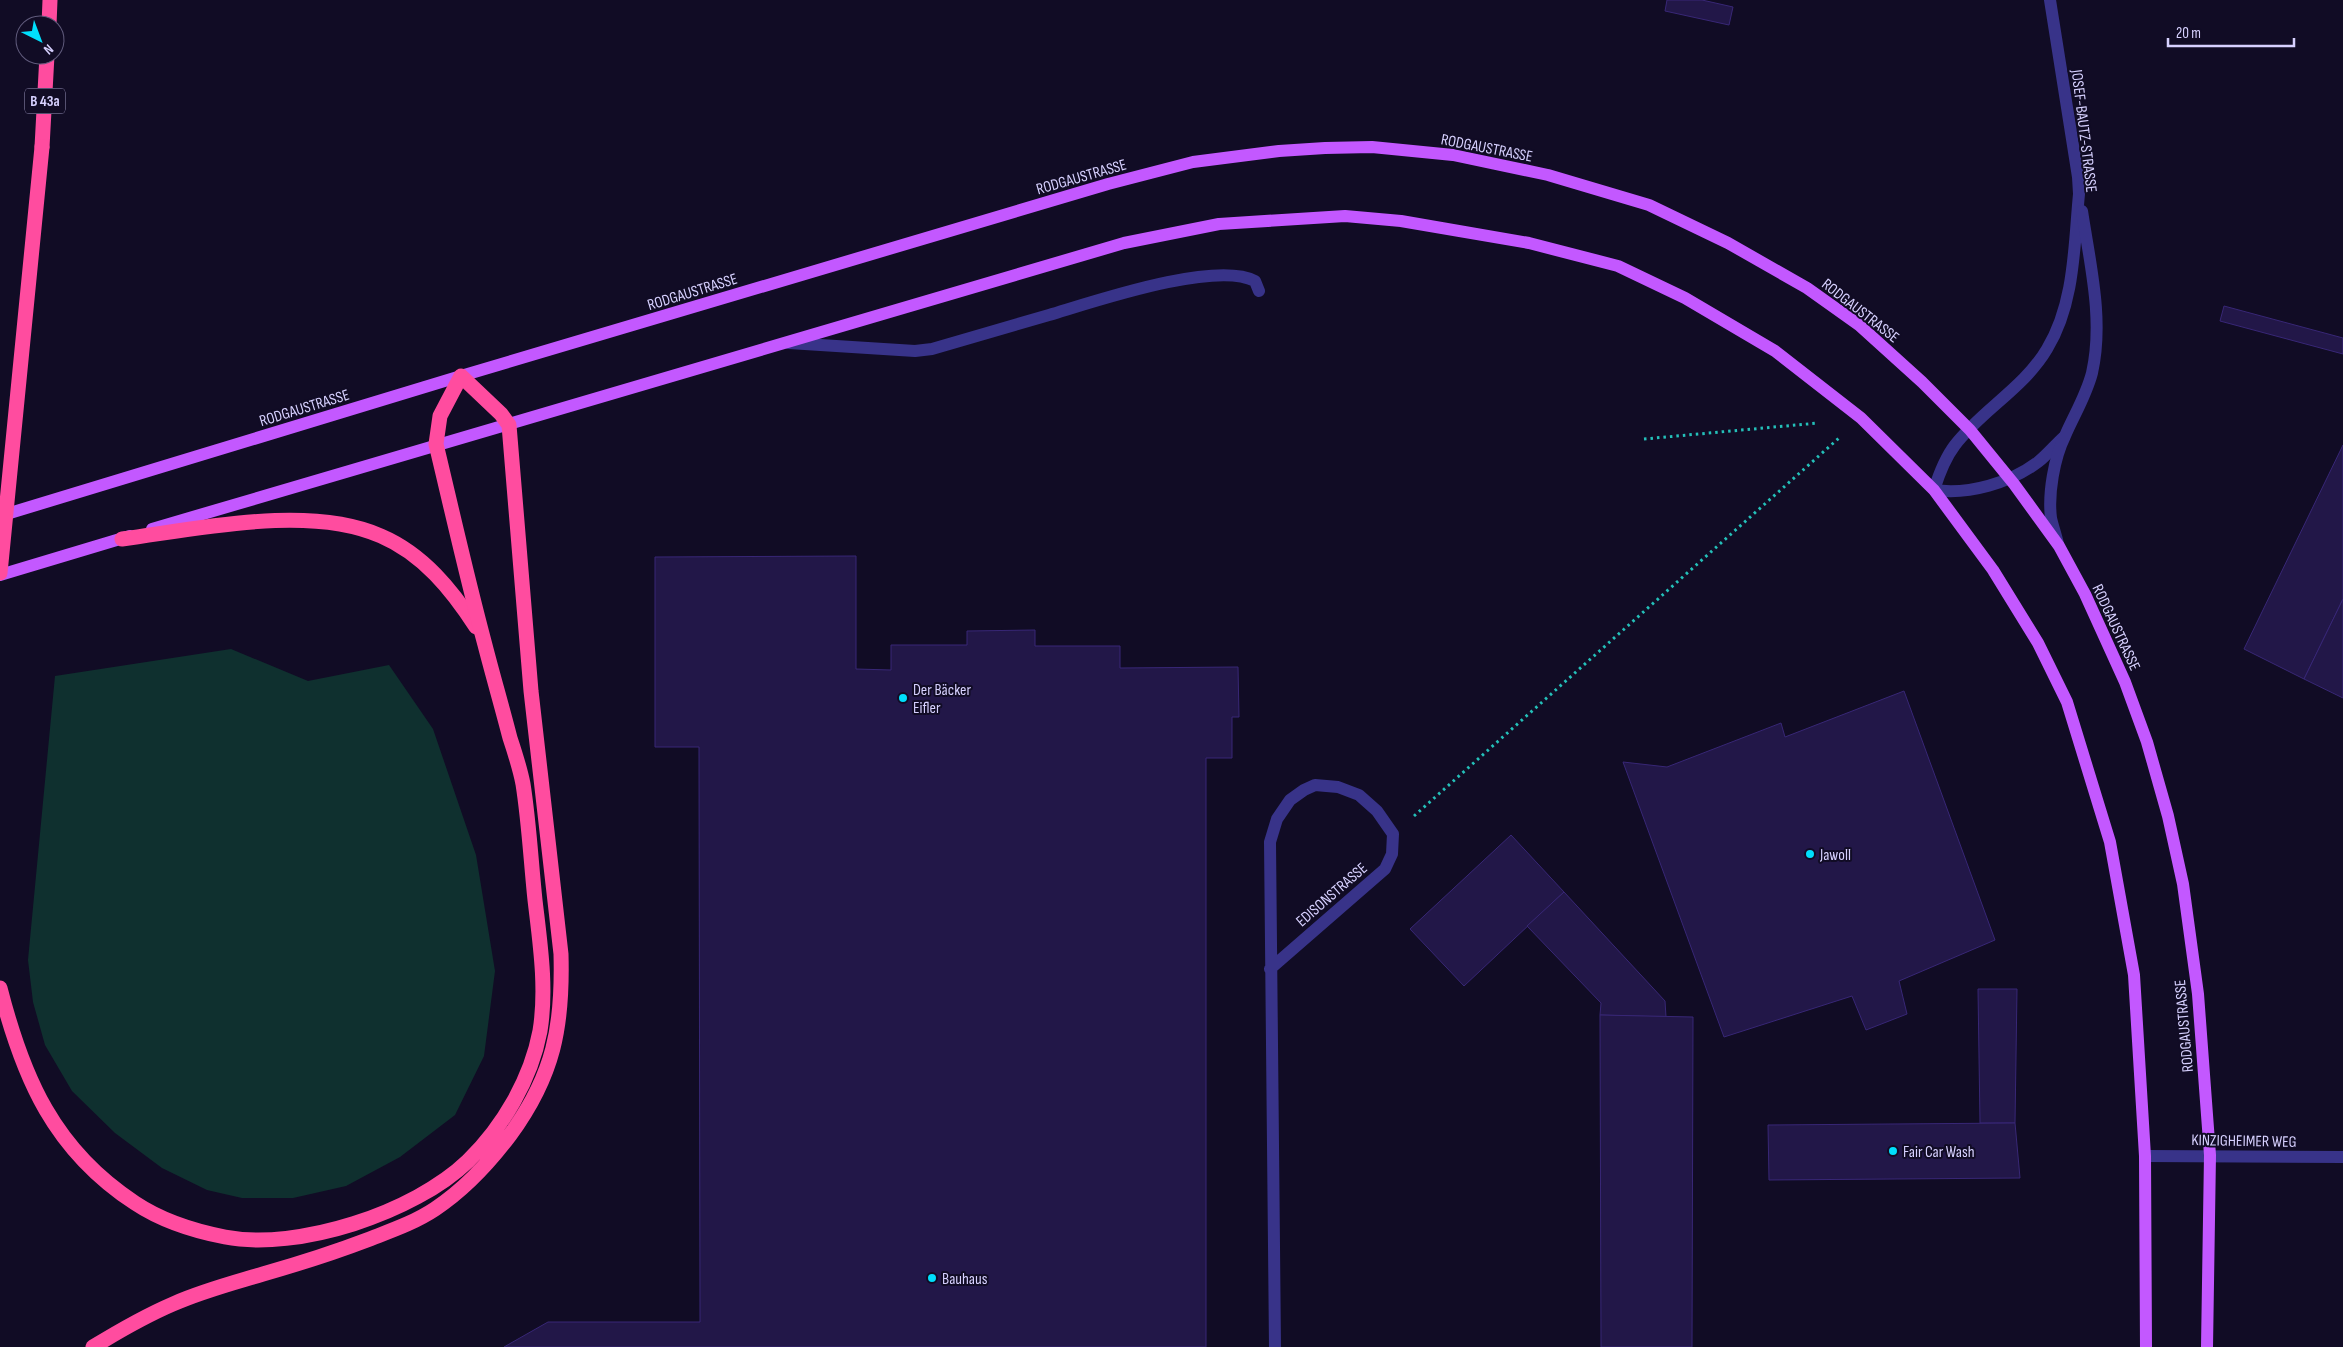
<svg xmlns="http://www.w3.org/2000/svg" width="2343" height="1347" viewBox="0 0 2343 1347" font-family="'Sofia Sans Condensed',sans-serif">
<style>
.green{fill:#0f302f}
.building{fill:#221748;stroke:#382776}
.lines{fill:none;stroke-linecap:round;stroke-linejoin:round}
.path{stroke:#24c0b9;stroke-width:3;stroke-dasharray:2.5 4;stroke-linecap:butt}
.minor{stroke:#383389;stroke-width:12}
.major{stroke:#c358ff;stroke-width:12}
.highway{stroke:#ff4c9f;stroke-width:15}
.highway-bridge{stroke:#ff4c9f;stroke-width:15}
.poi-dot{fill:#00dffc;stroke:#110c25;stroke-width:2}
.labels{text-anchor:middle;stroke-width:4;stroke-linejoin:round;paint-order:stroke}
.shield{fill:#110c25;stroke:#9c96be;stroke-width:1}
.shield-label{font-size:15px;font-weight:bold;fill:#d7d1ff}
.street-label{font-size:16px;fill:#d7d1ff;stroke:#110c25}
.poi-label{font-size:16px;fill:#d7d1ff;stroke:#110c25;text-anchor:start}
</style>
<rect width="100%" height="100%" fill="#110c25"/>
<path class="green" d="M231,649L308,681L389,665L433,729L476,855L495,971L484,1056L455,1115L400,1157L346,1186L293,1198H242L207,1190L162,1168L115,1133L72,1091L45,1045L33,1002L28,960L55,676Z"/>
<g class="building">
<path d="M1667,0H1702L1733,7L1729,25L1665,11Z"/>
<path d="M2224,306L2343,338V354L2220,321Z"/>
<path d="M2343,445V599L2304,679L2244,649Z"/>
<path d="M856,556V669L891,670V645H967V631L1035,630V646H1120V668L1238,667L1239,717H1232V758H1206V1347H504L548,1322H700L699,747H655V557Z"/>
<path d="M2343,599V698L2304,679Z"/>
<path d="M1904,691L1995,940L1899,981L1907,1014L1866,1030L1852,996L1724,1037L1623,762L1667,767L1781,723L1785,737Z"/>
<path d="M1511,835L1564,892L1464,986L1410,929Z"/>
<path d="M1564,892L1665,1001L1666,1017L1600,1015L1601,1003L1527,926Z"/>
<path d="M1978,989H2017L2015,1123H1980Z"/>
<path d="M1600,1015L1693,1017L1692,1347H1601Z"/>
<path d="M2015,1123L2020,1178L1769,1180L1768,1125Z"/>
</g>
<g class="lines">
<g class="path">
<path d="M1644,439L1818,423"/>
<path d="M1414,816L1839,438"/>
</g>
<g class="minor">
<path d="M2050,0L2078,177L2079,194C2074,245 2075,303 2047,349C2024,388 1982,410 1955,445C1945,458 1939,474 1934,490C1969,495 2010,483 2038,462C2047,455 2055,445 2064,437"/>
<path d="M789,343L915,351L932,349C971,338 1010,326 1049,315C1093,302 1215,260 1255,281L1259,291"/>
<path d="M2058,544C2056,535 2053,527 2051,518C2048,494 2054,458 2065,436C2074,415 2086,396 2092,373C2104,320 2090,264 2082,211"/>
<path d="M1270,969L1385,869L1392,854L1393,834L1377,811L1359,795L1338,787L1315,785L1304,790L1290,800L1277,819L1270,842L1275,1347"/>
<path d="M2145,1156L2343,1157"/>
</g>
<g class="major">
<path d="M0,516L461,376L1108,184L1193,162L1279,151L1325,148L1372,147L1453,155L1548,175L1649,205L1728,243L1807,288L1859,325L1922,382L1970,430L2014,484L2059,546L2085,594L2125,682L2147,742L2168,816L2183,884L2198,994L2210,1155L2207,1347"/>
<path d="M152,529L1124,243L1219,224L1345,216L1401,221L1529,243L1618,266L1685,298L1775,351L1861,418L1934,490L1993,570L2038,643L2067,702L2110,842L2134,975L2145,1156L2146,1347"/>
<path d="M0,575L130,536"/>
</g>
<g class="highway">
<path d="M49,25L50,0"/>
<path d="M42,147L47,55"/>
<path d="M122,539C198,529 309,504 381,536C423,554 452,590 476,627"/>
<path d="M0,988C23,1078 54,1150 135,1203C162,1221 194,1231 225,1237C298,1251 414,1213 468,1161C503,1127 531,1079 540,1031C547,988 540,943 535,900C531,862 529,822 523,784C520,768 515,753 510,738C502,707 493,676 485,645C467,578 452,511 436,444L440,416L461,376L501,414L509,425L531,691L561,954C563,1026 554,1075 510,1135C489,1163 465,1189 435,1209C414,1223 390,1231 367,1240C333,1253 298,1264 263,1274C233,1283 202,1291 173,1304C145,1316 119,1331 93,1347"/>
</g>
<path class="highway-bridge" d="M0,573L42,147"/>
</g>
<g class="poi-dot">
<circle cx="903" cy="698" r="5"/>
<circle cx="1810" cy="854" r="5"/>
<circle cx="1893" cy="1151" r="5"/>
<circle cx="932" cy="1278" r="5"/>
</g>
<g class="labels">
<rect class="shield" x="25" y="88.5" width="40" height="25" rx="4"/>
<g class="shield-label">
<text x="45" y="106">B 43a</text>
</g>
<g class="street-label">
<text transform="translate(2085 131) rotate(83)" y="6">JOSEF-BAUTZ-STRASSE</text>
<text transform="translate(1487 147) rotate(11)" y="6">RODGAUSTRASSE</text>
<text transform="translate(1081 176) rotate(-16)" y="6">RODGAUSTRASSE</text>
<text transform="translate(692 291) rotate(-17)" y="6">RODGAUSTRASSE</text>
<text transform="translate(1861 310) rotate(38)" y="6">RODGAUSTRASSE</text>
<text transform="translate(304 407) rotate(-17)" y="6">RODGAUSTRASSE</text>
<text transform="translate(2117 627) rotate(65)" y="6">RODGAUSTRASSE</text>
<text transform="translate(1331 894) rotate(-41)" y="6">EDISONSTRASSE</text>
<text transform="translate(2183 1026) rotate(-95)" y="6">RODGAUSTRASSE</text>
<text transform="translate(2244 1140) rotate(1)" y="6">KINZIGHEIMER WEG</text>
</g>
<g class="poi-label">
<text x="913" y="695">Der Bäcker<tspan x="913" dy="18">Eifler</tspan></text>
<text x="1820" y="860">Jawoll</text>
<text x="1903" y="1157">Fair Car Wash</text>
<text x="942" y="1284">Bauhaus</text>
</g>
</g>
<g transform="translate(40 40) rotate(138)"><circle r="24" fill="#110c25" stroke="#605b7c"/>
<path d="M0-4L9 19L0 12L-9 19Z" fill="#00dffc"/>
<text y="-8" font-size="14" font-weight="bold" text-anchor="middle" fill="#d7d1ff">N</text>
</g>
<path d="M2168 38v8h126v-8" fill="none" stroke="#d7d1ff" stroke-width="2.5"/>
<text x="2176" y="38" font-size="15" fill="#d7d1ff" stroke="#110c25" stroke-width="4" paint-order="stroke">20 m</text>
</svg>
